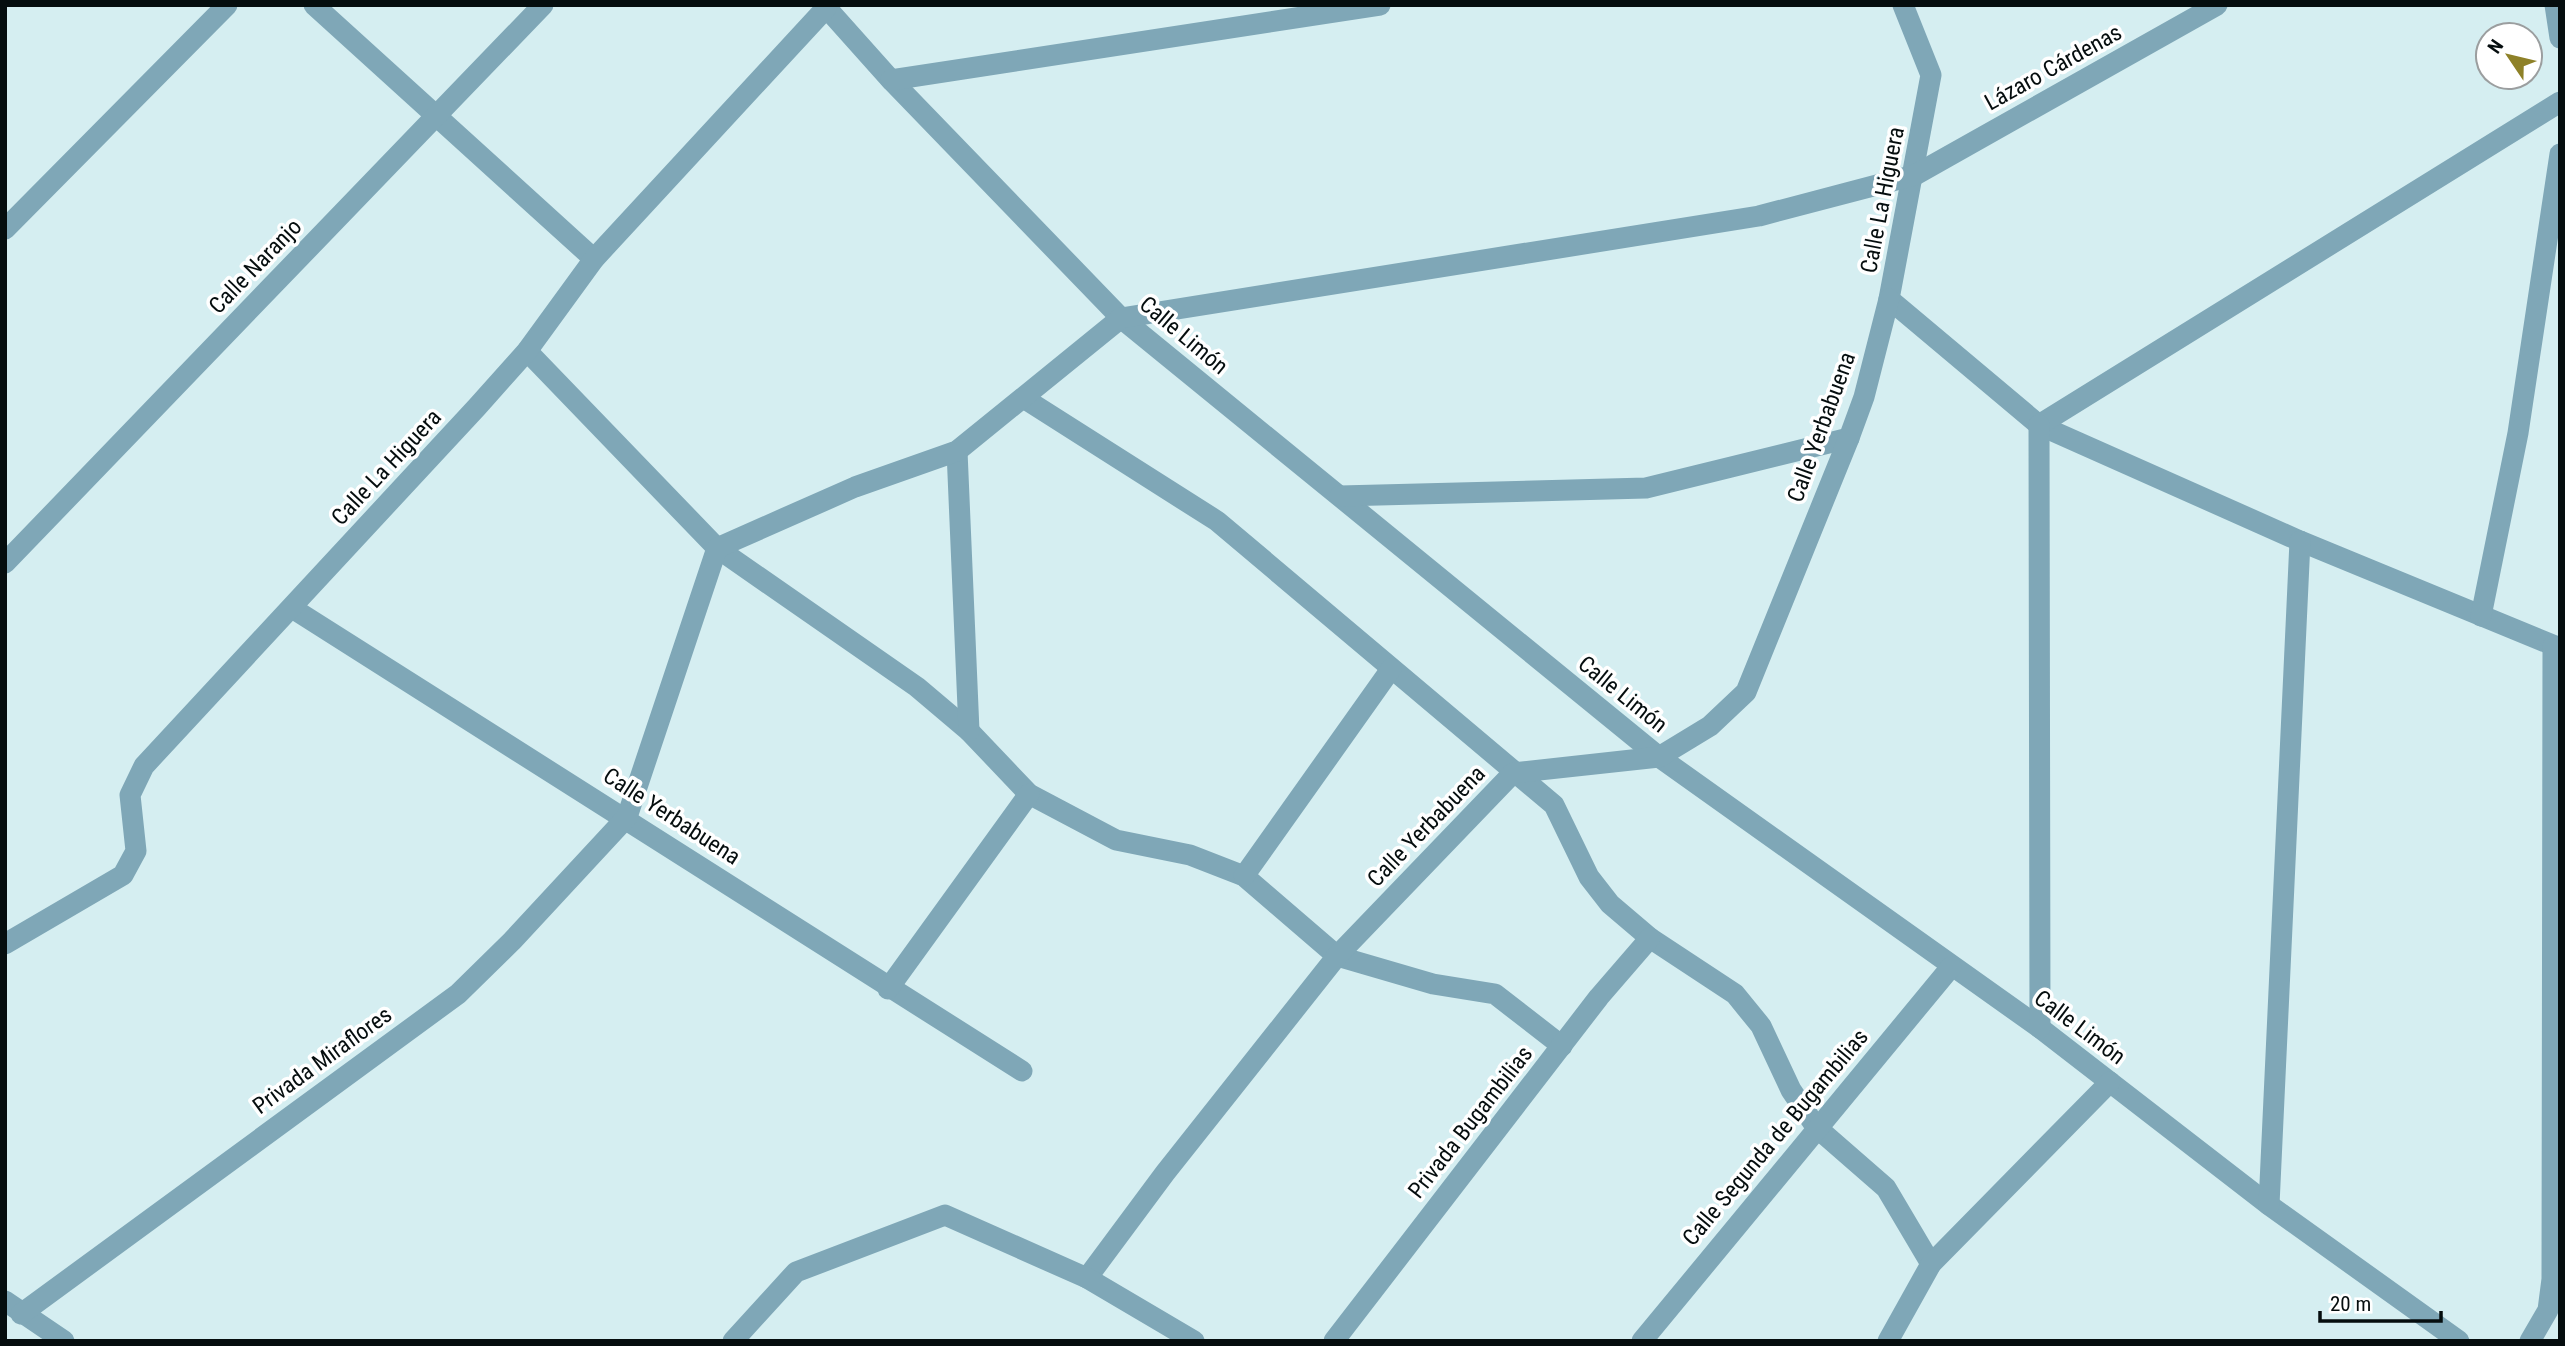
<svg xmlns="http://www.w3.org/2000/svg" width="2565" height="1346" viewBox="0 0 2565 1346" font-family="'Roboto Condensed',sans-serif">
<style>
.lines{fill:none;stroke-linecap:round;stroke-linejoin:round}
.minor{stroke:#7fa7b7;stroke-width:21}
.labels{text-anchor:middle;stroke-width:7;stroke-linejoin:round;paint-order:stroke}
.street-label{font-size:23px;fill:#050d0e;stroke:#fff}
</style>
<rect width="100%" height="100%" fill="#d5eef1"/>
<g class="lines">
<g class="minor">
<path d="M314,5L594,259"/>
<path d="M824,5L891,80L1121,318L1659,757L2040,1028L2269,1205L2459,1341"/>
<path d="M1903,5L1931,75L1889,299L2039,425L2300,541L2560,648"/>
<path d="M2555,5L2560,38"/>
<path d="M891,80L1380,5"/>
<path d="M5,229L227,5"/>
<path d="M527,351L717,548L917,687L969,731L1029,794L1116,840L1190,855L1244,876L1337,956L1433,984L1495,994L1562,1046"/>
<path d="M1025,399L1217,521L1554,805L1589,877L1610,904L1650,938L1735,994L1761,1026L1791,1090L1816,1127L1886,1188L1931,1264"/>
<path d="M2039,425L2560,102"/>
<path d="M2039,425L2040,1028"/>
<path d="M957,451L969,731"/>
<path d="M1340,496L1646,488L1849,438"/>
<path d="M5,563L543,5"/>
<path d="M292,608L1022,1071"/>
<path d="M2481,616L2518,433L2560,154"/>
<path d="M1244,876L1391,669"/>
<path d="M5,944L123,875L136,851L130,795L144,766L477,407L527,351L594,259L826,8"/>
<path d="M888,989L1029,794"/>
<path d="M2269,1205L2300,541"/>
<path d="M1087,1278L1165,1173L1337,956L1513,773L1659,757L1710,726L1746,692L1849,438L1864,397L1889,299"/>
<path d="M5,1301L64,1341"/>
<path d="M21,1314L458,994L512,941L627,817L717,548L855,487L957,451L1121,318L1759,216L1915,175L2217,5"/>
<path d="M733,1341L796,1272L945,1215L1087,1278L1194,1341"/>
<path d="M1334,1341L1599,997L1650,938"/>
<path d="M1642,1341L1951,967"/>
<path d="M1888,1341L1931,1264L2110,1082"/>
<path d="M2530,1341L2548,1310L2552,1279L2553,646"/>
</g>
</g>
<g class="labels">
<g class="street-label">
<text transform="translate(2053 67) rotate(-29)" y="8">Lázaro Cárdenas</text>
<text transform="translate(1882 200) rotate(-79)" y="8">Calle La Higuera</text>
<text transform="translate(255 266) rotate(-46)" y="8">Calle Naranjo</text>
<text transform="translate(1184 335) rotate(40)" y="8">Calle Limón</text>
<text transform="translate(1821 427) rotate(-70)" y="8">Calle Yerbabuena</text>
<text transform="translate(386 467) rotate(-47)" y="8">Calle La Higuera</text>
<text transform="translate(1623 694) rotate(39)" y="8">Calle Limón</text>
<text transform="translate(672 816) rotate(33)" y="8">Calle Yerbabuena</text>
<text transform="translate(1426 826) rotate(-46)" y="8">Calle Yerbabuena</text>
<text transform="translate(2080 1027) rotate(37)" y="8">Calle Limón</text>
<text transform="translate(322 1060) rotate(-36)" y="8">Privada Miraflores</text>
<text transform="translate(1470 1122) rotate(-52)" y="8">Privada Bugambilias</text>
<text transform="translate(1775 1137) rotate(-50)" y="8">Calle Segunda de Bugambilias</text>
</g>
</g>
<rect width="2565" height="1346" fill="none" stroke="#050d0e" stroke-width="14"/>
<g transform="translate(2509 56) rotate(305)"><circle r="33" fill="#ffffff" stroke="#9b9e9f" stroke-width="2"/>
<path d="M0-5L12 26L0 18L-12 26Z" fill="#8e8128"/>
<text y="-10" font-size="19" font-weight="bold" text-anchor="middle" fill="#050d0e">N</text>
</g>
<path d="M2320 1311v10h121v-10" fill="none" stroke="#050d0e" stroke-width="3.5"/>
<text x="2330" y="1311" font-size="21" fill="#050d0e" stroke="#ffffff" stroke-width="5" paint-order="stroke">20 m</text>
</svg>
